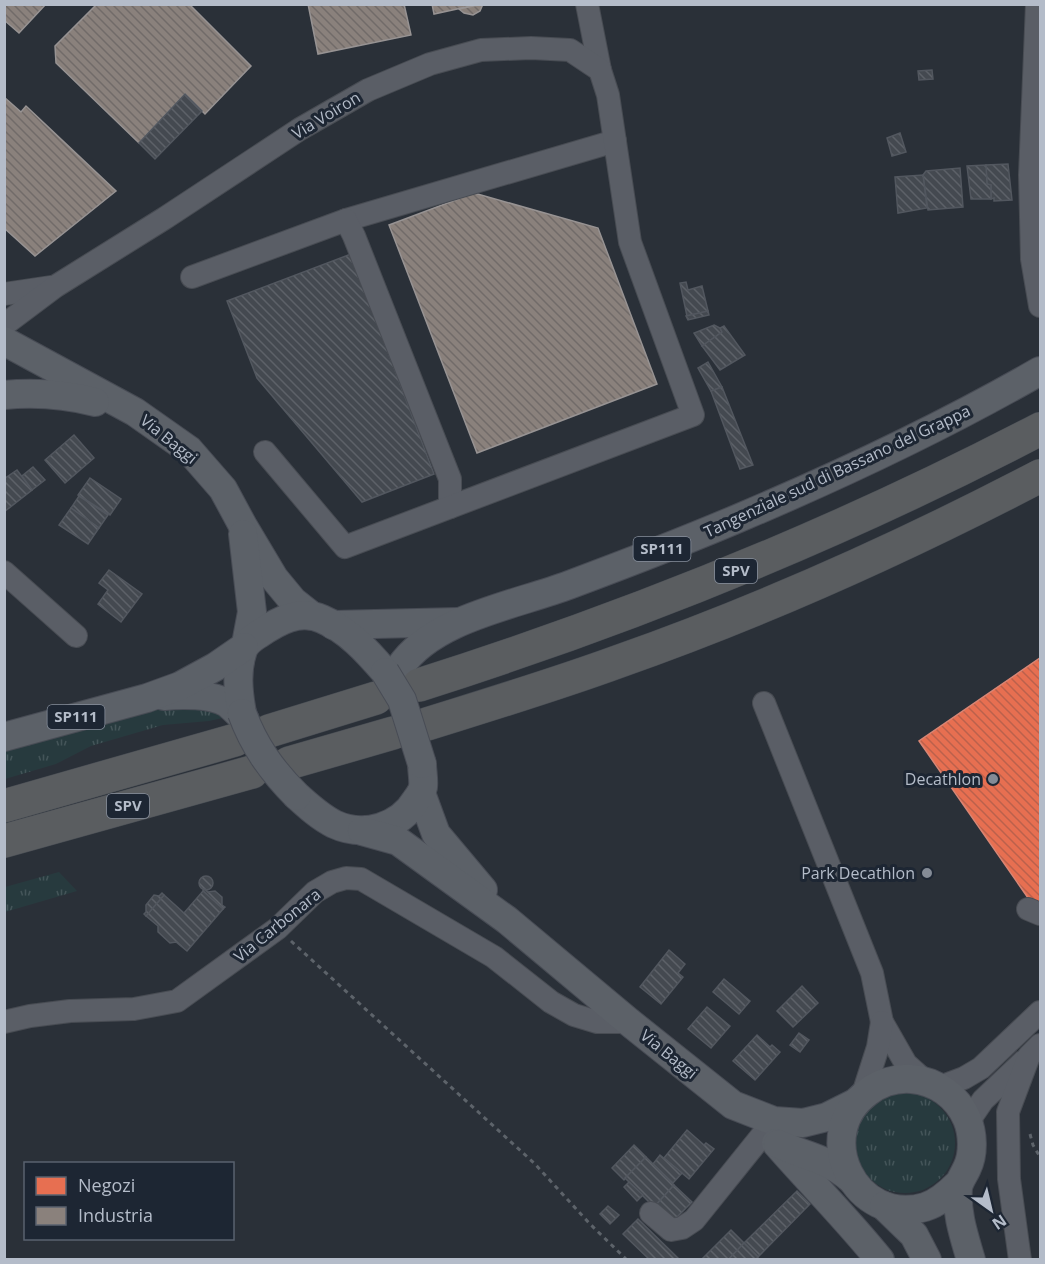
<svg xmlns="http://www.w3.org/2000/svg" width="1045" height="1264" viewBox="0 0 1045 1264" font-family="'Open Sans',sans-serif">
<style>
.grass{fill:url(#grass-tufts)}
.shops{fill:url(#shops-back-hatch);stroke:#d88675;stroke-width:1.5}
.industry{fill:url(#industry-back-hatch);stroke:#979393;stroke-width:1.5}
.building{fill:url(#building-back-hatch);stroke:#52575f;stroke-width:1.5}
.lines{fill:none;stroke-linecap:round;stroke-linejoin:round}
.minor-casing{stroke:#484c53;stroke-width:24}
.major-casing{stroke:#484c55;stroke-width:30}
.highway-casing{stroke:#474c53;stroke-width:34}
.path{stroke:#5d636a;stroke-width:3;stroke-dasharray:4.5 4.5;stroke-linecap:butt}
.minor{stroke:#5a5e66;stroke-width:22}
.major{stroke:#5c6168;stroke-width:28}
.highway{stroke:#5a5d60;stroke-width:33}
.major-bridge-casing{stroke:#484c55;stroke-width:30;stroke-linecap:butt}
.major-bridge{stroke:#5c6168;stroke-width:28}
.poi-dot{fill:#848b96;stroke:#1d2633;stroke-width:2}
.labels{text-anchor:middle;stroke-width:6;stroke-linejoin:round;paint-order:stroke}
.shield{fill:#1d2633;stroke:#878f9c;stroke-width:1.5}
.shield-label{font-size:15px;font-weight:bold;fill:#b4bcc9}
.street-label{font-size:16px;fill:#b4bcc9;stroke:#1d2633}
.poi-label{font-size:16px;fill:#b4bcc9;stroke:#1d2633;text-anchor:end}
</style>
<defs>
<pattern id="grass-tufts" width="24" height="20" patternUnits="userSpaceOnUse" patternTransform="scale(1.5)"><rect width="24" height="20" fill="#273a3e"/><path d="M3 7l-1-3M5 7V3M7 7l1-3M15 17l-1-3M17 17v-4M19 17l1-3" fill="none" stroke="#445559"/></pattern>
<pattern id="shops-back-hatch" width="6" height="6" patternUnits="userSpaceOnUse" patternTransform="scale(1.5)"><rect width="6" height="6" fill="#e76f51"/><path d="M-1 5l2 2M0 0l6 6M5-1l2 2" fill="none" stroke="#bb614c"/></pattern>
<pattern id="industry-back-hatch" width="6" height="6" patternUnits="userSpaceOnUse" patternTransform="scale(1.5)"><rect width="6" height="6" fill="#8a817c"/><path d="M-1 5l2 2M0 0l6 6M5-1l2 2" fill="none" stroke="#716b69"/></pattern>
<pattern id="building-back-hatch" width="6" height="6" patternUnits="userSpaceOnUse" patternTransform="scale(1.5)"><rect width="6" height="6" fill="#444950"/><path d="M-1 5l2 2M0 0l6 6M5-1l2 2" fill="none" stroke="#5d6168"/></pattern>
</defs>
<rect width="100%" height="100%" fill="#2a3038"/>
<g class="grass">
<path d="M210,706L227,717L209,721L163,725L91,746L56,764L5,779V750L154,709Z"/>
<path d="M59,872L77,891L5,912V887Z"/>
<circle cx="905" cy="1143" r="50"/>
</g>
<path class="shops" d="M1040,658V905L1035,908L919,741Z"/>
<g class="industry">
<path d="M4,4H46L19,33L4,20Z"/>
<path d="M97,4H189L251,66L205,114L185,94L139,143L56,63L55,46Z"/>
<path d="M308,4H404L411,35L318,54Z"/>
<path d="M432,4H480L434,14Z"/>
<path d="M483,4L480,11L473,15L464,13L459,9Z"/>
<path d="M4,97L21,112L26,106L116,191L35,256L4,228Z"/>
<path d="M474,193L598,228L657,384L477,453L389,225Z"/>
</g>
<g class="building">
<path d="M932,70L933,79L919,80L918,71Z"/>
<path d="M185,94L202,111L155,159L139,143Z"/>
<path d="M900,133L906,152L892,156L887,138Z"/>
<path d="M1008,164L1012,200L994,201V198L991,199V185L987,184L986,165Z"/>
<path d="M986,165L987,184L991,185V199H971L967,166Z"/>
<path d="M960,168L963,207L928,210L923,175L926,171Z"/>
<path d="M923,175L927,208L898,213L895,177Z"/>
<path d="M351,254L434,474L362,502L257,378L227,301Z"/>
<path d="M686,282L688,290L702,286L708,311L687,316L680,283Z"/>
<path d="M708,311L709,315L688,320L686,316Z"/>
<path d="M714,325L720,328L722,332L702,346L694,333Z"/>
<path d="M724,326L745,355L720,370L702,346L722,332L720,328Z"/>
<path d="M708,362L722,387L711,391L698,368Z"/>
<path d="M722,387L753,465L740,469L711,391Z"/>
<path d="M74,435L94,458L65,483L45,460Z"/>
<path d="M33,467L45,480L32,490L22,476Z"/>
<path d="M17,470L32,490L4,512V479Z"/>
<path d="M90,478L121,499L110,515L78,495Z"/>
<path d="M79,496L108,515L99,528L71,508Z"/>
<path d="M71,508L99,528L88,544L59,525Z"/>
<path d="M109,570L142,594L121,622L98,604L108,590L99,583Z"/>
<circle cx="206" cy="883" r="7"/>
<path d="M205,889L208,892L215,891L222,897V905L225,907L223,909L203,891Z"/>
<path d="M203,891L223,909L187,951L176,942L170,943L158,932V926L146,916L164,895L184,913Z"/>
<path d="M162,893L164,895L146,916L144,914L146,912V905L154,895L159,896Z"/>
<path d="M669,950L685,964L678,973L683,977L661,1004L640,987Z"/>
<path d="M724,979L750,1001L739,1014L713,992Z"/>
<path d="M802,986L818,1003L793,1027L777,1011Z"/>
<path d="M707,1007L730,1026L711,1048L688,1029Z"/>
<path d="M799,1033L809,1040L800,1052L790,1045Z"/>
<path d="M757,1035L770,1047L772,1045L780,1052L755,1080L733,1061Z"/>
<path d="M687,1130L704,1145L706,1143L714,1149L689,1179L664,1158Z"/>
<path d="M634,1145L646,1157L624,1180L612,1168Z"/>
<path d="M660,1155L682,1173L673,1183L653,1164Z"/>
<path d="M646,1157L674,1185L654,1207L625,1178Z"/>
<path d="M629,1182L643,1195L637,1201L624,1187Z"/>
<path d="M674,1185L692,1202L671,1223L654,1207Z"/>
<path d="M797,1191L810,1204L758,1257L744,1243Z"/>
<path d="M608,1206L619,1215L610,1224L600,1214Z"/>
<path d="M638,1219L680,1260H650L623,1234Z"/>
<path d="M731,1230L744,1243L728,1260H701Z"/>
<path d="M744,1243L758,1257L755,1260H728Z"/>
</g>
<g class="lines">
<g class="minor-casing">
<g id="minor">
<path d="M587,4L600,70"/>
<path d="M1037,4L1030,175L1032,259L1040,306"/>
<path d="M346,220L615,141"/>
<path d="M192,277L346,220L354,236L450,479V507"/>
<path d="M4,294L51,287"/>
<path d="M4,325L56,286L165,218L300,129L368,90L430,64L481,50L531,48L570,50L600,70L608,95L630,242L693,415L345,547L265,452"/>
<path d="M4,572L76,636"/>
<path d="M764,703L872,973L882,1022L906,1064L925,1081"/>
<path d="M1028,909L1040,914"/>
<path d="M4,1022L30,1016L70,1011L134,1009L177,1001L278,928L315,892L332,882L346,878L361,879L494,957L551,1002L574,1015L597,1022H629"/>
<path d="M940,1087L964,1078L981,1068L1040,1012"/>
<path d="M862,1097L878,1047L882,1022"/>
<path d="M968,1122L983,1100L1024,1061"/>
<path d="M651,1213L671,1230L682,1228L694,1220L764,1133"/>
<path d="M1020,1260L1009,1179L1008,1112L1029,1056L1040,1045"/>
</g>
</g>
<g class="major-casing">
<g id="major">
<path d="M4,341L135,412L189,450L223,489L243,526L274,578L293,601L312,616"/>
<path d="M4,395C36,392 64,394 95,402"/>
<path d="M243,534L252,612L246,644"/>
<path d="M333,625L458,622"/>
<path d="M400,667C433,618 516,605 569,585C628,563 688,540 746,515C847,472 946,425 1040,371"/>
<path d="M164,696C182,694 211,694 227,703C233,708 239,714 245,720"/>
<path d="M242,713C238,691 236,671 243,650C246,642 253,638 259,634C278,621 299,609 322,619C348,630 367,651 385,672"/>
<path d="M4,737L147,698L180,686L215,667L244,647"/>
<path d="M421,793L436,834L483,890"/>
<path d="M297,796C308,806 320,817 334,824C364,838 400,827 416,800C419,796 422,792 423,787C424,780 422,771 422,764"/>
<path d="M362,831L398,841L507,920L629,1022L733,1105L774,1121L803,1123L827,1117L855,1103"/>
<path d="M776,1143C810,1182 847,1219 880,1260"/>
<path d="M778,1144C805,1156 827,1158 851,1179"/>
<path d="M958,1184C948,1194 938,1203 925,1207C855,1227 810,1134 868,1092C880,1083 896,1078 911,1079C936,1081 957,1096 967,1119C973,1133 974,1154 967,1168C964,1175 959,1181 958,1188C956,1213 964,1236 971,1260"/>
<path d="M884,1206L914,1235L927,1260"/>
</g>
</g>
<g class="highway-casing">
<g id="highway">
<path d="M419,685C633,617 841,533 1040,429"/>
<path d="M427,724C491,704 554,685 617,662C762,611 904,547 1040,476"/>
<path d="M269,731L376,698"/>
<path d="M289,763L393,733"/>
<path d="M4,806L235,740"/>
<path d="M4,841L252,772"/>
</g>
</g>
<g class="path">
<path d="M291,941L534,1163L590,1224L627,1260"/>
<path d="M1030,1134L1033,1145L1040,1157"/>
</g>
<use href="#minor" class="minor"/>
<use href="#major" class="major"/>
<use href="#highway" class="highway"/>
<g class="major-bridge-casing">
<g id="major-bridge">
<path d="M385,672L402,700L422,764"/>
<path d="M242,713C254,746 272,771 297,796"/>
</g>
</g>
<use href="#major-bridge" class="major-bridge"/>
</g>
<g class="poi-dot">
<circle cx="993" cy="779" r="6"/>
<circle cx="927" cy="873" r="6"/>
</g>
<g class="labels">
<g class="shield">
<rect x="633.5" y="537" width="57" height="24" rx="4.5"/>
<rect x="715" y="559" width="42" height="24" rx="4.5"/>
<rect x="47.5" y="705" width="57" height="24" rx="4.5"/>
<rect x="107" y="794" width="42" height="24" rx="4.5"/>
</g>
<g class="shield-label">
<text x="662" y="554">SP111</text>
<text x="736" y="576">SPV</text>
<text x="76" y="722">SP111</text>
<text x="128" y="811">SPV</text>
</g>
<g class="street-label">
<text transform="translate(326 115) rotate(-31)" y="6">Via Voiron</text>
<text transform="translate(169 439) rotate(39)" y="6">Via Baggi</text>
<text transform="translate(837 471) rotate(-25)" y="6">Tangenziale sud di Bassano del Grappa</text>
<text transform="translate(277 925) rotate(-39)" y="6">Via Carbonara</text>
<text transform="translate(669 1054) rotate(39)" y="6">Via Baggi</text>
</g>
<g class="poi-label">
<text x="981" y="785">Decathlon</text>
<text x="915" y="879">Park Decathlon</text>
</g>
</g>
<rect width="1045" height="1264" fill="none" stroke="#b4bcc9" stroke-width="12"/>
<rect x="24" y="1162" width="210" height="78" fill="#1d2633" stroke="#59626f" stroke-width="1.5"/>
<rect x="36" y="1177" width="30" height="18" fill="#e76f51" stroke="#59626f" stroke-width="1.5"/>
<text x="78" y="1192" font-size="18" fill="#b4bcc9">Negozi</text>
<rect x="36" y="1207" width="30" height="18" fill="#8a817c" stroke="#59626f" stroke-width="1.5"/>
<text x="78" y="1222" font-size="18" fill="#b4bcc9">Industria</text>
<g transform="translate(991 1210) rotate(146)" stroke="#1d2633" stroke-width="4.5" paint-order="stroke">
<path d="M0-4.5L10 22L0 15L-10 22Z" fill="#b4bcc9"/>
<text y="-9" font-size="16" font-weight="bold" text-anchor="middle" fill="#b4bcc9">N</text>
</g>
</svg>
